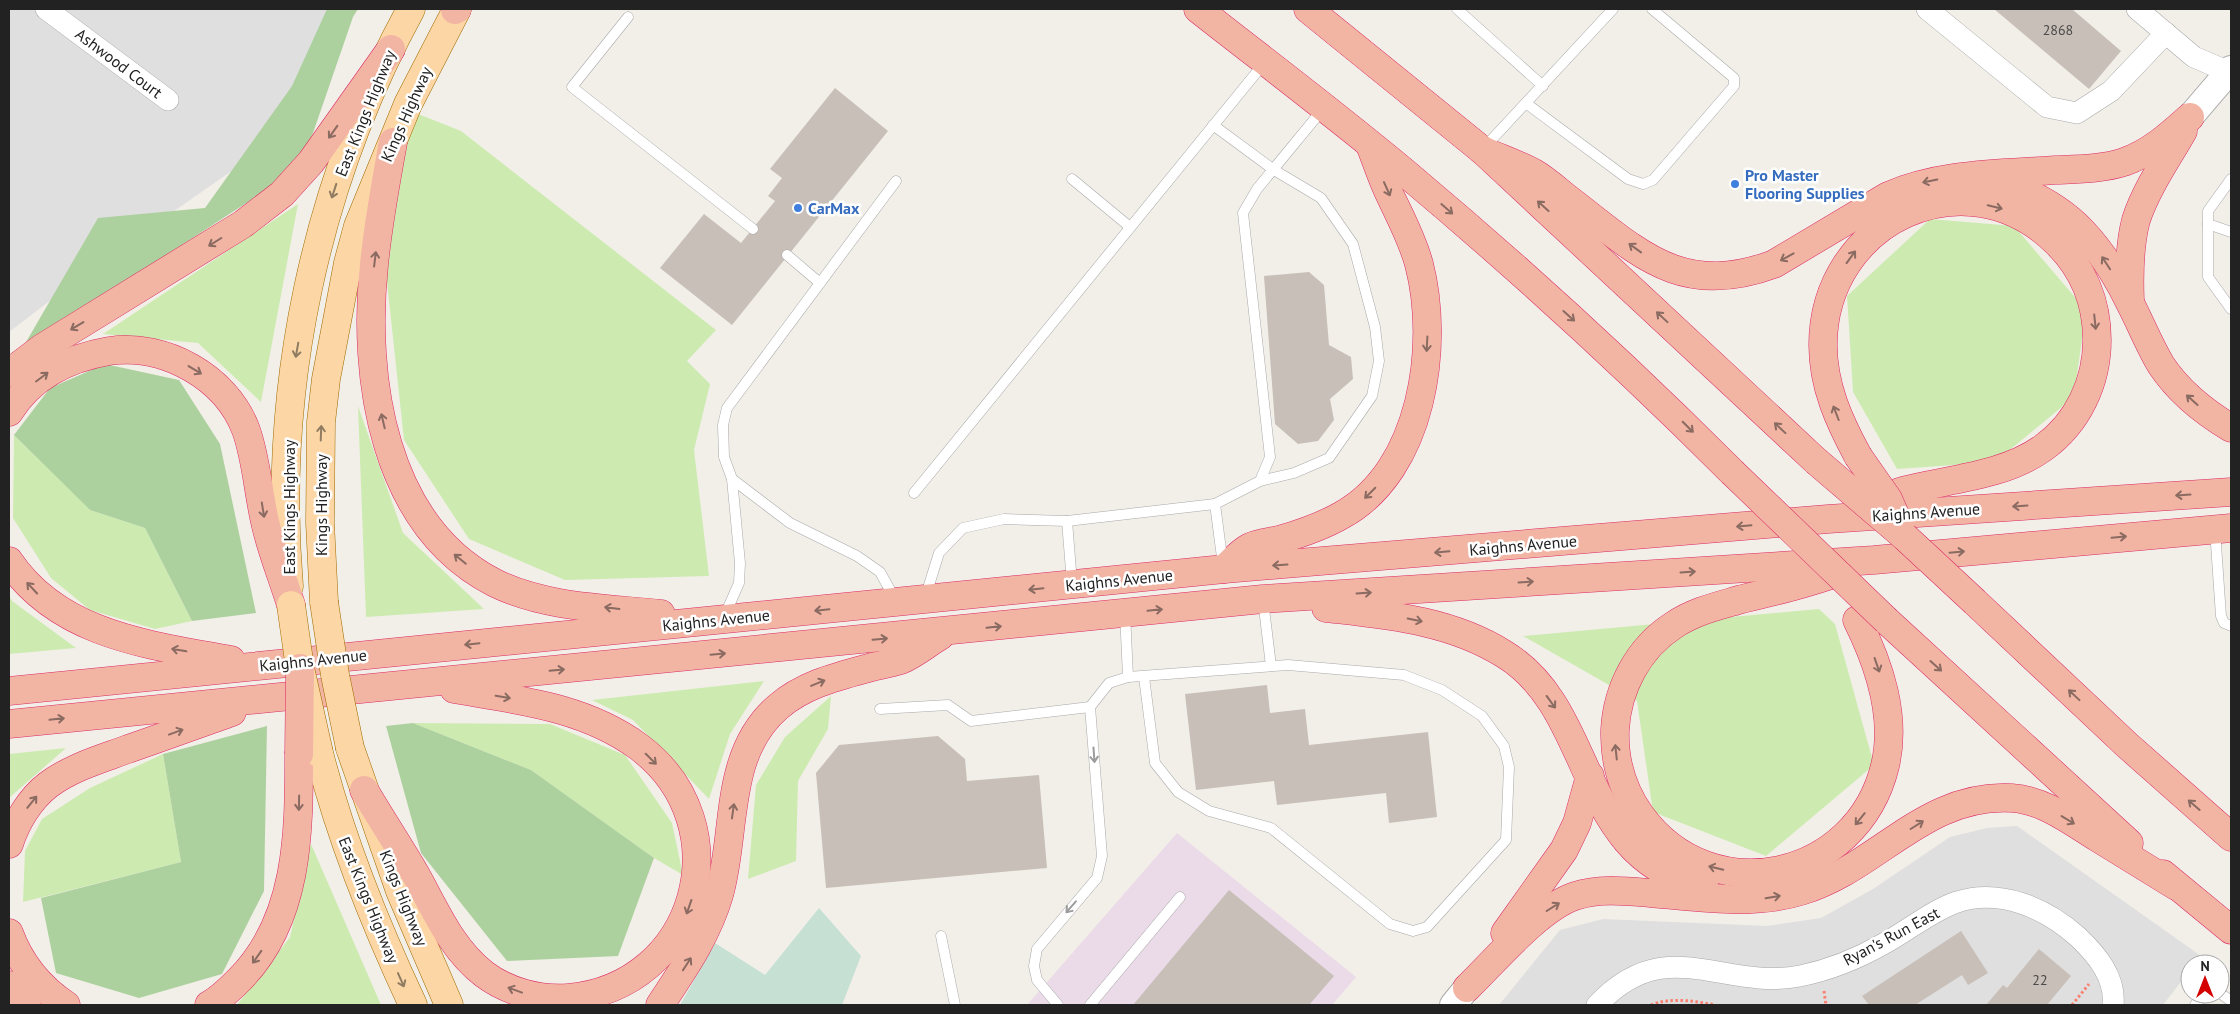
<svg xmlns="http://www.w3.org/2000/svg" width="2240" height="1014" viewBox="0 0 2240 1014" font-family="'PT Sans',sans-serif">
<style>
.residential{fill:#e0dfdf}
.industrial{fill:#ebdbe8}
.grass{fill:#cdebb0}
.forest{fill:#add19e}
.wetland{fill:#c6e0d4}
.building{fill:#c7bfb8}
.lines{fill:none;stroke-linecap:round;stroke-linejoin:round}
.service-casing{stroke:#a9a9a9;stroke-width:11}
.minor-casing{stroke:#a9a9a9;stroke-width:22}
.tertiary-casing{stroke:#a9a9a9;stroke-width:28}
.primary-casing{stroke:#a06b00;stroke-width:29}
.trunk-casing{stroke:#dc2a67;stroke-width:29}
.path{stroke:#fa8072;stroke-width:3;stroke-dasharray:2.5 2.5;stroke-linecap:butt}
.service{stroke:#fff;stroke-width:10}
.minor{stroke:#fff;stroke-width:21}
.tertiary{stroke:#fff;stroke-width:26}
.primary{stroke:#fcd6a4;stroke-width:28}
.trunk{stroke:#f2b4a3;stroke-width:28}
.primary-bridge-casing{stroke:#a06b00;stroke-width:29;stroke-linecap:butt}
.trunk-bridge-casing{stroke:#dc2a67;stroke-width:29;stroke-linecap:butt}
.primary-bridge{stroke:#fcd6a4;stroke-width:28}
.trunk-bridge{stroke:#f2b4a3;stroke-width:28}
.oneway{stroke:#8a6b62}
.oneway2{stroke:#8f7c63}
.oneway3{stroke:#9c9c9c}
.shop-dot{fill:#3f7fe0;stroke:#fff;stroke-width:2}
.labels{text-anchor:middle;stroke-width:5;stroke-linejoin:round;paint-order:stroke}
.number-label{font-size:14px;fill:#4b4948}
.street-label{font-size:16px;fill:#222;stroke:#fff}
.shop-label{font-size:16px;font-weight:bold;fill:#366cbe;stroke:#fff;text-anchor:start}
</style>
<rect width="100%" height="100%" fill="#f2efe9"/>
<g class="residential">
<path d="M9,9H339L282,136L98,264L9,332Z"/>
<path d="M2017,826L2201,956L2195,964H2190V970L2163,1005H1499L1560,930L1603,919L1767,926L1821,918L1873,889L1950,837L1987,828Z"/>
</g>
<path class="industrial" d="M1177,833L1356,977L1332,1005H1027Z"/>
<g class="grass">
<path d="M413,112L461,131L716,330L687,361L710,384L694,450L709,576L565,580L469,539L404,440L384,254Z"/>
<path d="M298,204L261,402L198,343L103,334Z"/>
<path d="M1930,219L2014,226L2086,310L2074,397L2001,457L1982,463L1897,469L1853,392L1847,296Z"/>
<path d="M358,406L403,533L484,609L366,617Z"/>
<path d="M14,435L90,510L145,528L192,621L155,629L90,610L51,578L13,518Z"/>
<path d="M9,595L12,601L76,648L9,654Z"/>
<path d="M1819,609L1835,624L1874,765L1766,856L1653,812L1637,701L1523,636Z"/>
<path d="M764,681L730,734L709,799L633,720L592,700Z"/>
<path d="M831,696L828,729L798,781L796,861L748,879L756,785L785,737Z"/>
<path d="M413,723L550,724L625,755L672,823L683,875L654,858L531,770Z"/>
<path d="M66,748L9,798V754Z"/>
<path d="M163,754L181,862L23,902L25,851L42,819L90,788Z"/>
<path d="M311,844L381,1005H237L290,937Z"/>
</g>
<g class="forest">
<path d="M327,9H358L353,17L313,133L294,172L22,349L98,218L205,208L292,86Z"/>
<path d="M105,364L179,380L220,444L256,613L192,621L145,528L90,510L14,435L50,388Z"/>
<path d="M413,723L531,770L654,858L618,956L507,961L421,853L386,726Z"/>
<path d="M267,726L264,891L222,974L139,998L56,973L41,898L181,862L163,754Z"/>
</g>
<path class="wetland" d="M819,908L861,956L842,1005H680L715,943L765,975Z"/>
<g class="building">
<path d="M1994,9H2072L2121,51L2089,89Z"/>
<path d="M835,88L888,131L732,325L660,268L704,214L741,243L775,201L768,196L782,178L770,169Z"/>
<path d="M1309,272L1324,285L1329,345L1351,357L1353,379L1330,399L1334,420L1318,441L1298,444L1275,424L1264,276Z"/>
<path d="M1267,685L1270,713L1305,709L1309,745L1428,732L1437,817L1389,823L1386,793L1277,805L1274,781L1196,790L1185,694Z"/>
<path d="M938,736L965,759L967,781L1039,775L1047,868L826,888L816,773L839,745Z"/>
<path d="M1229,890L1334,976L1309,1005H1133Z"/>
<path d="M1961,931L1988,973L1968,985L1962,975L1915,1005H1869L1862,996Z"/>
<path d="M2039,949L2071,976L2047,1005H1986L2003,985L2007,988Z"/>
</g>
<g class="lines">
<g class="service-casing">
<g id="service">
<path d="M1457,9L1543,86"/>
<path d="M628,17L572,87L753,229"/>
<path d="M1527,104L1628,179L1643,184L1653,180L1734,86V78L1652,9"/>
<path d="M1213,125L1274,170L1321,198L1353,244L1375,327L1379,361L1372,396L1329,458L1294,473L1260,481"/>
<path d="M1483,149L1613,9"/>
<path d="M1072,179L1130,227"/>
<path d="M2231,179L2208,211V277L2231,309"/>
<path d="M2208,224L2231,232"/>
<path d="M787,255L820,283"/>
<path d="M732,479L790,523L857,556L880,572L895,599"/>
<path d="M914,493L1265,62"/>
<path d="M2215,530L2221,616L2224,623L2231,626"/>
<path d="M1223,565L1215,504L1260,481L1270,457L1243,213L1257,189L1323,109"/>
<path d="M1072,583L1067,521L1215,504"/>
<path d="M925,598L939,553L963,528L1004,519L1067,521"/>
<path d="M1263,600L1271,666"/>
<path d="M1125,613L1128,677"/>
<path d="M724,617L739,583L740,563L732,479L724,457L723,425L727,408L896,181"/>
<path d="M880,709L948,705L971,721L1090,707"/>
<path d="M941,936L955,1005"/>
<path d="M2220,993L2231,1001"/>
<path d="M1058,1005L1037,980L1034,966L1037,949L1097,878L1102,856L1090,707L1109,683L1128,677L1288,665L1404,675L1442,690L1482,716L1504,746L1509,767L1506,840L1427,927L1413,931L1390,924L1271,828L1209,811L1178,792L1155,763L1144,677"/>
<path d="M1090,1005L1180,897"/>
<path d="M2195,1005L2204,994"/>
</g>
</g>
<g class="minor-casing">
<g id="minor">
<path d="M46,9L168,100"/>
<path d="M1927,9L2047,107L2077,113L2111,91L2166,33"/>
<path d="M2137,9L2194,57L2229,72"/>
<path d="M1597,1005C1667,931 1721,991 1800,976C1829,970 1859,958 1885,943C1909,930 1931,911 1957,902C2000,888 2046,908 2078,937C2097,955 2116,978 2113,1005"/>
</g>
</g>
<g class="tertiary-casing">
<g id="tertiary">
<path d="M2190,117L2231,69"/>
<path d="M1453,1005L1467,988"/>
</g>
</g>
<g class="primary-casing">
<g id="primary">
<path d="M289,586C272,388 316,183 411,9"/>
<path d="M324,602L320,523L321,422L326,379L348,263L358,226L408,104L457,9"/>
<path d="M350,748L400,891L449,1005"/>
<path d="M319,753C341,840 375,924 413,1005"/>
</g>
</g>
<g class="trunk-casing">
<g id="trunk">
<path d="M1198,9C1268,64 1340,118 1409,176C1521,270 1629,369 1732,472"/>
<path d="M1308,9L1482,150L1816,461"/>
<path d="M455,10L457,9"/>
<path d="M393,142C386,182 378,223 374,265C362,378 383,526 495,583C546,608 607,608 661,614"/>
<path d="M1482,150C1499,158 1518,164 1534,173C1546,180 1557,190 1567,198C1638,252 1680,299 1774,264L1888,196C1941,173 1999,174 2056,170C2079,169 2102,169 2124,162C2150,153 2170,135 2190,117"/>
<path d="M1990,179C2023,189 2057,205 2082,231C2101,251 2118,278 2130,303C2141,324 2149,345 2161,365C2179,392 2204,412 2231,428"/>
<path d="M2130,301C2129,274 2129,246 2136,220C2146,189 2167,159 2183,131"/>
<path d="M9,373L42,348L243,224L282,194L311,162L391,49"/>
<path d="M9,412C31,377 68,358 109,351C165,343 226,377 246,430C257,461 258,494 266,526C272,552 283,579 291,605"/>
<path d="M1858,456C1839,421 1823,386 1823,345C1823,221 1966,153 2056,242C2083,268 2097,302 2097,340C2097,382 2078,423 2043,448C2004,476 1950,479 1906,490C1892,494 1878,500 1865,505"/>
<path d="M9,561C59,635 149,645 231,660"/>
<path d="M1224,569C1232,562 1240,552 1250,547C1258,543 1270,542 1279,540C1300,534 1323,526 1342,515C1423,470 1440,345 1419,264C1412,238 1399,215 1388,191C1381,176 1376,160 1370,145"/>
<path d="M1842,571C1810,583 1776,591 1742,599C1718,606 1695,611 1674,625C1638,648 1617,689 1615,730C1614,761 1623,791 1641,816C1711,912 1857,881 1885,766C1897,716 1879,664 1857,620"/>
<path d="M1975,602L2127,745L2231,837"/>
<path d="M1326,608C1387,615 1450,620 1504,654C1573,696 1579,785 1627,841C1647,865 1678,881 1706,891"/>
<path d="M1887,621L2129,843"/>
<path d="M9,691L1224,569L1828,519L2231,492"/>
<path d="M9,724L1263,599L1874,560L2231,528"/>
<path d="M364,790C380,817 397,843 413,870C434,906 450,948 484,974C508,992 539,1000 568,998C698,987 743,825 639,747C585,707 518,700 454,689"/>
<path d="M9,844C16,822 30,799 48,785C72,767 101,759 128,749C163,737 198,724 232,712"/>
<path d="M2163,874L2231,930"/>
<path d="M9,933C20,963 39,987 66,1005"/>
<path d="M1505,933L1564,850L1577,823L1590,776"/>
<path d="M9,985L27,1005"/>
<path d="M1467,988C1495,961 1539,908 1575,896C1599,888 1626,891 1650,893C1700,897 1752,906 1801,891C1878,868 1924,793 2012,798C2044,800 2072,822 2098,838C2124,854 2150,870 2176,886"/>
<path d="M209,1005C220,999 229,990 238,981C299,921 299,833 299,754"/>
<path d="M660,1005C683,970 707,936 719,895C737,833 723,754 778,707C804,684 839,676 872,667C881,665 892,663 901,660C915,654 928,643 940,636"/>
</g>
</g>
<g class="path">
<path d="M1824,991L1826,1005"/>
<path d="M1651,1005C1670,997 1695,1001 1715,1005"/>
<path d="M2072,1005L2089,984"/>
</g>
<use href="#service" class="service"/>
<use href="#minor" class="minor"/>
<use href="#tertiary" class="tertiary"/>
<use href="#primary" class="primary"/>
<use href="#trunk" class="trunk"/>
<g class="primary-bridge-casing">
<g id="primary-bridge">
<path d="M324,602L335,675L350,748"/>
<path d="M291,605L300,668L319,753"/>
</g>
</g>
<g class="trunk-bridge-casing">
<g id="trunk-bridge">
<path d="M1858,456L1888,499L1900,526"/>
<path d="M1816,461L1905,537L1975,602"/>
<path d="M1732,472L1887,621"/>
<path d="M299,754L300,668"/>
</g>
</g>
<use href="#primary-bridge" class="primary-bridge"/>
<use href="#trunk-bridge" class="trunk-bridge"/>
</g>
<defs><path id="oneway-shaft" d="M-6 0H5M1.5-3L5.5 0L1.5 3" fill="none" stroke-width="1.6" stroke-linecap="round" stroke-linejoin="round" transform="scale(1.25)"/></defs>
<g class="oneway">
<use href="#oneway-shaft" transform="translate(333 132) rotate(125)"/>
<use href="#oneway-shaft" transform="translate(1930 181) rotate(168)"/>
<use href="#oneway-shaft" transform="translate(1387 189) rotate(66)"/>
<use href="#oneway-shaft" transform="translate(1543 206) rotate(-138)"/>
<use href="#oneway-shaft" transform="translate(1995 207) rotate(14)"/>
<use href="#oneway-shaft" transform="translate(1447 209) rotate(41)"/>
<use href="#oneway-shaft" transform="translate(215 242) rotate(148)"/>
<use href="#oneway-shaft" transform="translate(1635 248) rotate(-144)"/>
<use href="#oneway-shaft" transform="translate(1787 257) rotate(151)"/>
<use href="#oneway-shaft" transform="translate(1851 257) rotate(-54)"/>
<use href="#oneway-shaft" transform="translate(375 259) rotate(-83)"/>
<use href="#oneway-shaft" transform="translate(2106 263) rotate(-123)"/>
<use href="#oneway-shaft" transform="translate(1569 316) rotate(42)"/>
<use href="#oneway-shaft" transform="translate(1662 317) rotate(-137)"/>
<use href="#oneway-shaft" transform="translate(2095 322) rotate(84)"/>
<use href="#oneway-shaft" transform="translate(77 326) rotate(149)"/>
<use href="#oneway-shaft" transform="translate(1427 344) rotate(93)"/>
<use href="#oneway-shaft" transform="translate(195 370) rotate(31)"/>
<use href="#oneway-shaft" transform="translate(42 377) rotate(-37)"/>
<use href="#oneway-shaft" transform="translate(2192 400) rotate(-138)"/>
<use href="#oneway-shaft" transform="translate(1836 413) rotate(-111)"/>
<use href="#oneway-shaft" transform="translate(383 421) rotate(-103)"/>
<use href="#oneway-shaft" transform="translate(1688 427) rotate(45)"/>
<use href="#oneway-shaft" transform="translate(1780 428) rotate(-137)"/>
<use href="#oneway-shaft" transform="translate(1370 493) rotate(135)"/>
<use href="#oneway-shaft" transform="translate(2183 495) rotate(176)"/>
<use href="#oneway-shaft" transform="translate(2020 506) rotate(176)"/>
<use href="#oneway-shaft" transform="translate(263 510) rotate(81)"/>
<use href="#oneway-shaft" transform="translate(1744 526) rotate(175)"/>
<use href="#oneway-shaft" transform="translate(2119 537) rotate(-5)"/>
<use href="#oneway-shaft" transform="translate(1442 552) rotate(175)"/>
<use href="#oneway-shaft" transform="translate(1957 552) rotate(-5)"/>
<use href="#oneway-shaft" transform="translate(460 559) rotate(-141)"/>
<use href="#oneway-shaft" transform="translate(1280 565) rotate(176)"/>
<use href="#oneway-shaft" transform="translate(1688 572) rotate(-4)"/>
<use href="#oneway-shaft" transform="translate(1526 582) rotate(-4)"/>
<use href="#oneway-shaft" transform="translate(32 588) rotate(-133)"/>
<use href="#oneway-shaft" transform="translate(1036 589) rotate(174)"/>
<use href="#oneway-shaft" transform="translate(1364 593) rotate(-4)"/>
<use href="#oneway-shaft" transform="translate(612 608) rotate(-173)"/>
<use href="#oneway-shaft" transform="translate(822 610) rotate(174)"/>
<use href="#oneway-shaft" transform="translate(1155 610) rotate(-6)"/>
<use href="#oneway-shaft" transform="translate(1415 620) rotate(11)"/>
<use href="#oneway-shaft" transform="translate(994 627) rotate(-6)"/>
<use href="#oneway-shaft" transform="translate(880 639) rotate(-5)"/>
<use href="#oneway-shaft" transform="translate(472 644) rotate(174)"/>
<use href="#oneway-shaft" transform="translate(179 650) rotate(-170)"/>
<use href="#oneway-shaft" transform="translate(718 654) rotate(-5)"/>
<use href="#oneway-shaft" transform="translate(1877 665) rotate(71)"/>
<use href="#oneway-shaft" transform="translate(1936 666) rotate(42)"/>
<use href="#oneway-shaft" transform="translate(557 670) rotate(-5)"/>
<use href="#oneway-shaft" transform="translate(818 683) rotate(-22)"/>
<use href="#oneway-shaft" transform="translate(2074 695) rotate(-137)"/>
<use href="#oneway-shaft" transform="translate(503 697) rotate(10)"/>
<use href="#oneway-shaft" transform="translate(1551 702) rotate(54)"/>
<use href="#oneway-shaft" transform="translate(57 719) rotate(-6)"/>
<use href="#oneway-shaft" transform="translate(176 732) rotate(-20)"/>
<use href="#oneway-shaft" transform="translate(1616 752) rotate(-96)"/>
<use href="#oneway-shaft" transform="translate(651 759) rotate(45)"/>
<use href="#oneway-shaft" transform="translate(32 802) rotate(-51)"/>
<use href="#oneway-shaft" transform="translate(299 803) rotate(91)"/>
<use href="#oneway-shaft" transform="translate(2194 805) rotate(-139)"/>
<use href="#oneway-shaft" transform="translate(733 811) rotate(-82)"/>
<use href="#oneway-shaft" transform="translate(1860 819) rotate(129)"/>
<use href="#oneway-shaft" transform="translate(2068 820) rotate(31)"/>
<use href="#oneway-shaft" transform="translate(1917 825) rotate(-32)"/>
<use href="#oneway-shaft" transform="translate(1716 868) rotate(-166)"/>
<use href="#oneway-shaft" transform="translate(1773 897) rotate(-10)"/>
<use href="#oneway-shaft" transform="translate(689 907) rotate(109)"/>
<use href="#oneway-shaft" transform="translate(1553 907) rotate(-32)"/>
<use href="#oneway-shaft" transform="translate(257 957) rotate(125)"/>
<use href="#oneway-shaft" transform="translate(687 964) rotate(-57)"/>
<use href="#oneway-shaft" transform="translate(515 990) rotate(-160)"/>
</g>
<g class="oneway2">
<use href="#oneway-shaft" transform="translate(334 191) rotate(108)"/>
<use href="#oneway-shaft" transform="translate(297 350) rotate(100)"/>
<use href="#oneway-shaft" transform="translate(321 433) rotate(-88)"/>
<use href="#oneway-shaft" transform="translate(401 980) rotate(66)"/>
</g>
<g class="oneway3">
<use href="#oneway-shaft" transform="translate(1094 755) rotate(86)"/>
<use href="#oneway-shaft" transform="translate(1071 907) rotate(131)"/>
</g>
<g class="shop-dot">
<circle cx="1735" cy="184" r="5"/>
<circle cx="798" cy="208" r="5"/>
</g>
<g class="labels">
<g class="number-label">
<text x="2058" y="35">2868</text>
<text x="2040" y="985">22</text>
</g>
<g class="street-label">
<text transform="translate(119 63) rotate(37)" y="6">Ashwood Court</text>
<text transform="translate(365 113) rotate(-68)" y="6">East Kings Highway</text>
<text transform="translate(406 114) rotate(-66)" y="6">Kings Highway</text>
<text transform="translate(321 505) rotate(-90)" y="6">Kings Highway</text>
<text transform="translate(289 507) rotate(-90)" y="6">East Kings Highway</text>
<text transform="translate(1926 512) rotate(-4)" y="6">Kaighns Avenue</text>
<text transform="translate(1523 545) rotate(-5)" y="6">Kaighns Avenue</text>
<text transform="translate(1119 580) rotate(-6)" y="6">Kaighns Avenue</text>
<text transform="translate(716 620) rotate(-6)" y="6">Kaighns Avenue</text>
<text transform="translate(313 660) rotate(-6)" y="6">Kaighns Avenue</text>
<text transform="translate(404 898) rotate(68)" y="6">Kings Highway</text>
<text transform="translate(369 900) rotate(68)" y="6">East Kings Highway</text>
<text transform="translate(1891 936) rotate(-28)" y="6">Ryan's Run East</text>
</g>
<g class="shop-label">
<text x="1745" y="181">Pro Master<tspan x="1745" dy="18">Flooring Supplies</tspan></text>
<text x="808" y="214">CarMax</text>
</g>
</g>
<rect width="2240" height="1014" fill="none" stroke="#222222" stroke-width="20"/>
<g transform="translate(2205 979)"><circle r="24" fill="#ffffff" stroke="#a7a7a7"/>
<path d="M0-4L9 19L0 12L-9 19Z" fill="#d40000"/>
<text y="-8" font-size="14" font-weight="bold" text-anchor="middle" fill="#222222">N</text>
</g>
</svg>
